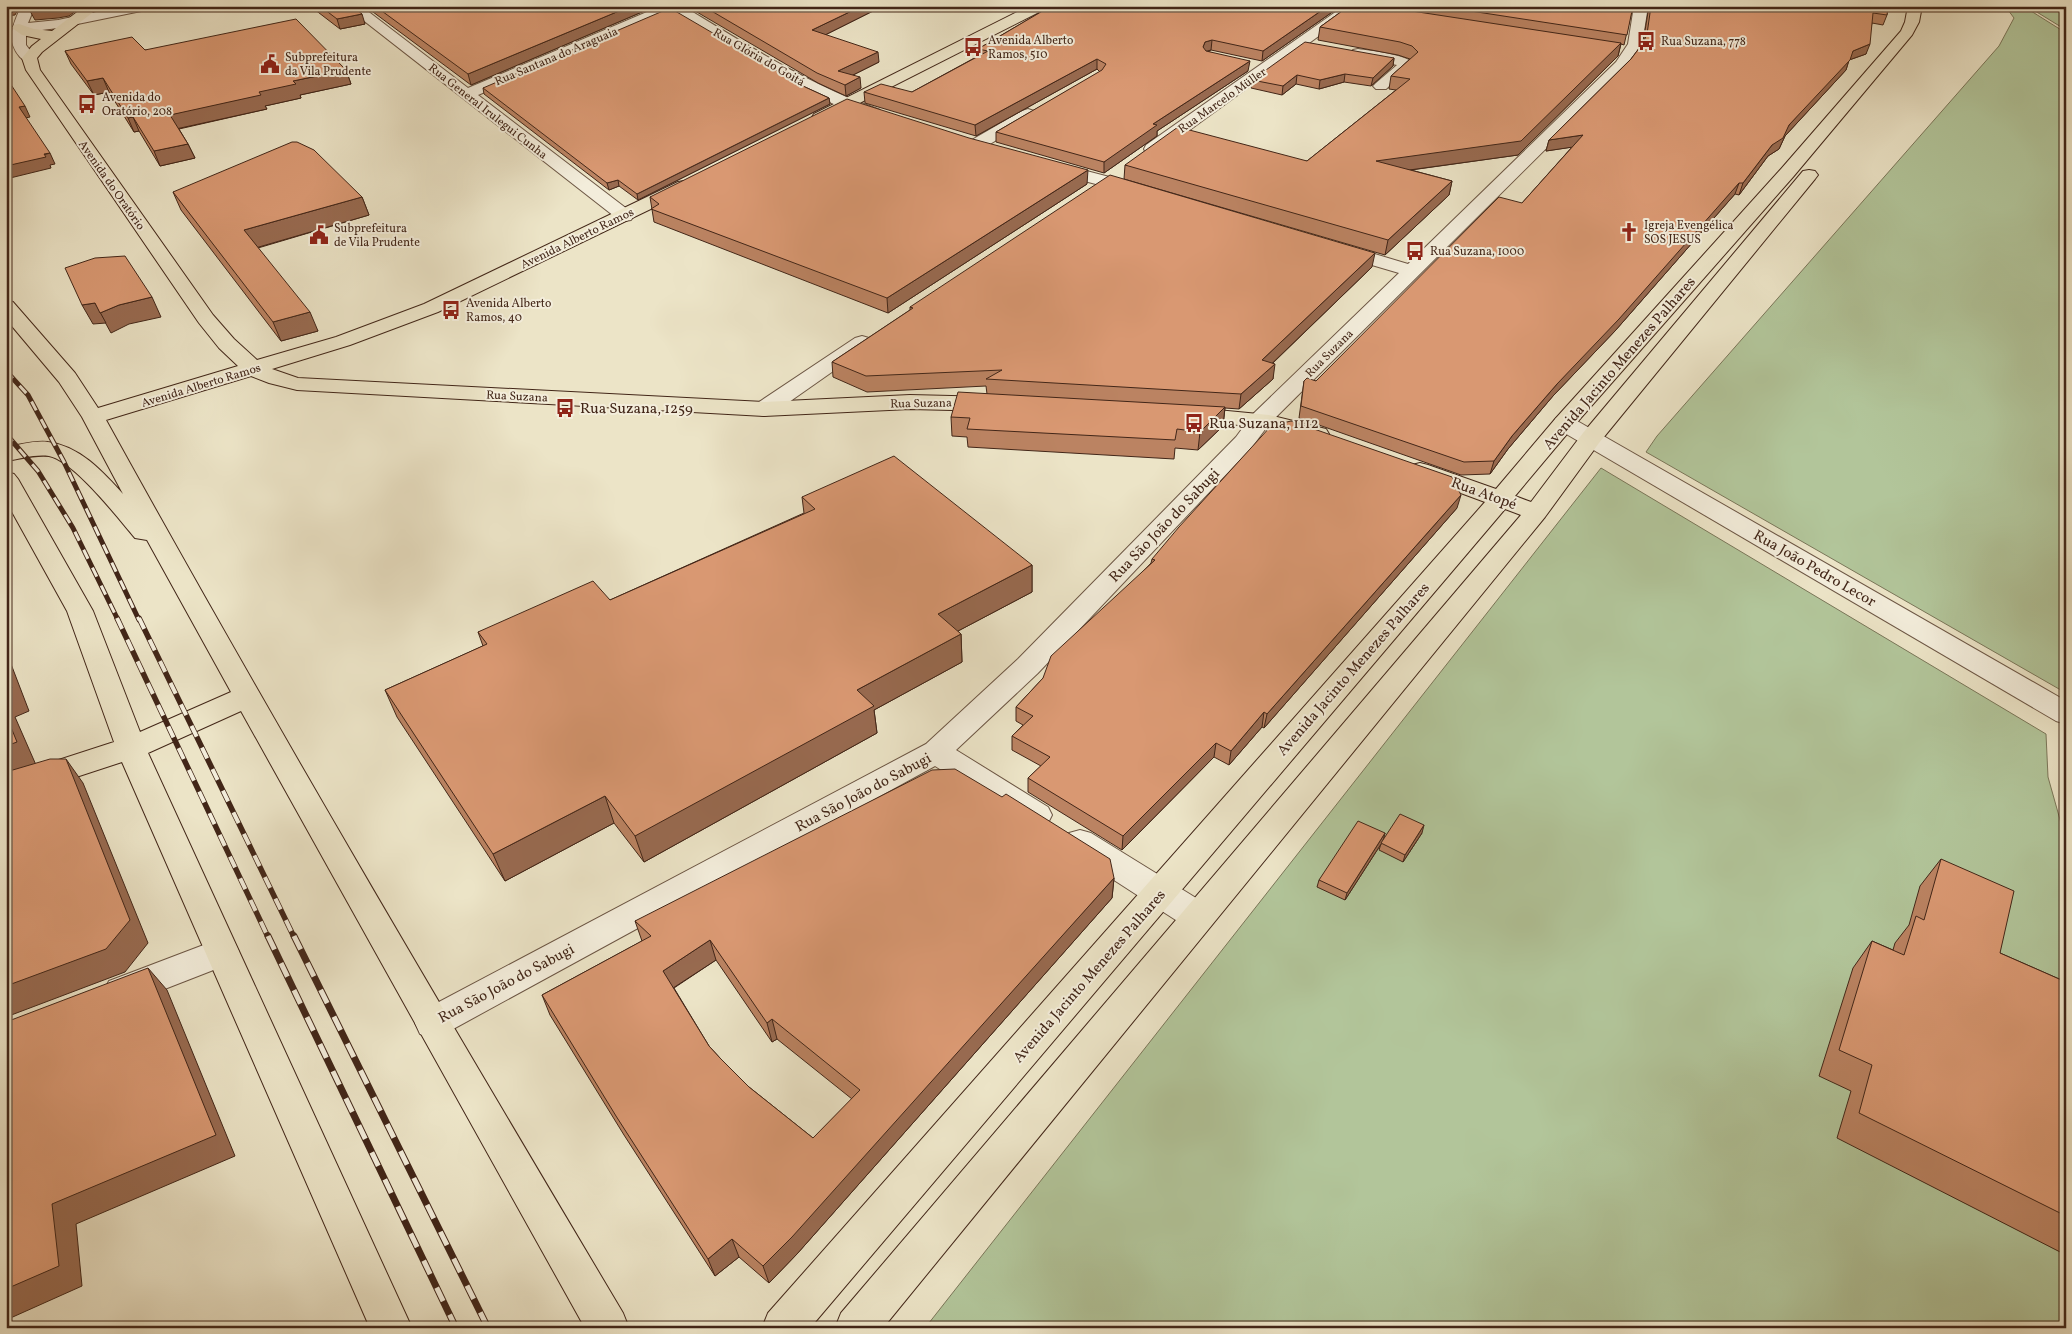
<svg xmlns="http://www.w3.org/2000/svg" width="2072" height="1334" viewBox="0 0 2072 1334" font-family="Vollkorn,serif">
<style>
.green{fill:#b2c59a;stroke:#7a7659}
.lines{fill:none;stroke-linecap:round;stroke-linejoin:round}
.minor-casing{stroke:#6c5644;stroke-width:2}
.major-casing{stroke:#422618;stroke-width:2}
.minor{fill:#f3eddb;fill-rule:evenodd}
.major{fill:#ece4c7;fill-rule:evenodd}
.rail-far2-casing{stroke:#422618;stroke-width:5}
.rail-far1-casing{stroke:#422618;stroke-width:5.5}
.rail-casing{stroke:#422618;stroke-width:7}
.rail-far2{stroke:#f3eddb;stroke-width:3;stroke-dasharray:10;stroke-linecap:butt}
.rail-far1{stroke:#f3eddb;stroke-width:4;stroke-dasharray:12;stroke-linecap:butt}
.rail{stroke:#f3eddb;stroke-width:5;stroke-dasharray:15;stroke-linecap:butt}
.wall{fill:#bb8362;stroke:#422618;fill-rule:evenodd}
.shaded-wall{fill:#986a50;stroke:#422618}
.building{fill:#d99872;stroke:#422618;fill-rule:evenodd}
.labels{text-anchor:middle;stroke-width:4;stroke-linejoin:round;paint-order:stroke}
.far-poi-label{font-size:12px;fill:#422618;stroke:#f3eddb;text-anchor:start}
.far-street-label{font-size:12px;fill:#422618;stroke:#f3eddb}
.street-label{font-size:15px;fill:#422618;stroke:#f3eddb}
.poi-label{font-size:15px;fill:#422618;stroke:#f3eddb;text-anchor:start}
</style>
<rect width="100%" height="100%" fill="#ece4c7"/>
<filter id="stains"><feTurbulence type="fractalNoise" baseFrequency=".004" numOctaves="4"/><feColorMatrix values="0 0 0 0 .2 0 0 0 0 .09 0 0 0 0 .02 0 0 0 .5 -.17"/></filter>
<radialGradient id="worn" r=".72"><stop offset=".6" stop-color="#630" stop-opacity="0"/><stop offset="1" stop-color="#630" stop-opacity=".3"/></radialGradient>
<g class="green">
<path d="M2005,6H2023L2066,33V693L1646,452L1657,436L1999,46L2014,18Z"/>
<path d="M2027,6H2066V30Z"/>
<path d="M1601,468L2046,734L2048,777L2066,841V1328H925Z"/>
</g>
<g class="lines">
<g class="minor-casing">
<g id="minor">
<path d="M21,6H35L28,23L58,20L125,6H153L146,10L58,28L26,32V45L36,58L34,61C28,63 25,62 20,57C5,39 13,26 21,6Z"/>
<path d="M345,6H361L468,88L661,6H683C747,45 809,85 880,110L882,113L880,116C847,124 706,32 672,11L478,95L631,212L634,216L631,220L625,221L619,220Z"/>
<path d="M1344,6H1360L1158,153H1146L1144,149L1146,145Z"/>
<path d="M1634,6H1648L1642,44L1627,68L1269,424L1252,447L1038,673L956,750L1048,807L1052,815L1048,823L1037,827L1026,823L935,766L444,1034L432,1038L420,1034L415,1023L420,1012L926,744L1018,659L1236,437L1253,414L1399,273L1331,253L1329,249L1331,245L1338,243L1408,264L1616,62L1628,44Z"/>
<path d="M1358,49C1371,51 1406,54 1414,64L1386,89H1376L1373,86L1376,83L1397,65L1353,56L1351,53L1353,50Z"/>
<path d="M1028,109L1034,111L1036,114L1034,117L982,149H970L968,145L970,141L1022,111Z"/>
<path d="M1052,162L1144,186L1147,190L1144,194L1138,195L1046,171L1043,167L1046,163Z"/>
<path d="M862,336L869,338L872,342L869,346L772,414L764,416L756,414L753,409L756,404L855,338Z"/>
<path d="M1564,416L1572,418L2066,701V724L2056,721L1556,428L1553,423L1556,418Z"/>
<path d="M1080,830L1091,833L1209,906L1213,916L1209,926L1197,930L1185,926L1069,851L1064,842L1069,833Z"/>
<path d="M222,938L234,942L239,952L234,962L121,1006L109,1001L104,991L109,981Z"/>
</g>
</g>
<g class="major-casing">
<g id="major">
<path d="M85,6H101L42,52L37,58L40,70L213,315L234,339L257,360L336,337L424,304L678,182L684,181L690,182L693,186L690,190L438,312L350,345L272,369L298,378L764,402L910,395L993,397L1001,399L1004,404L1001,409L993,411L910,409L764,416L297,390L269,383L251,376L106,420C272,721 447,1017 623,1313L629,1328H585L241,711L148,753L412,1328H370L122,762L6,800V777L114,742L67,611L6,501V472L14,474L18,479L93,611L140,732L231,692L147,540L135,538C118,518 74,461 49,456C35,454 20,459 6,461V447C20,445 35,440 48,442C80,446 103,472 123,494L82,417L59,382L6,319V300L13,302L75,373L98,408L238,366L219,348L199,323L26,70L22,58L32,46L41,39L22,35L12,28L14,25L19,24L34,29L52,31Z"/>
<path d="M1029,6H1047L1045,9L826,120H814L812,117L814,114Z"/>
<path d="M1908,6H1922L1919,22L1912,35L1793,177L1572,428L1515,496L1531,502L1583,433L1803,171L1809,170L1815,171L1818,175L1815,179L1599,443L1545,517L883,1328H835L841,1313L1521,515L1505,509L810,1328H762L768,1313L1485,502L1412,475L1408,470L1412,465L1420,463L1428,465L1496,489L1556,418L1781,169L1901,31L1905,22Z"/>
<path d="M1186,407L1269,415L1326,429L1329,434L1326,439L1318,441L1269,428L1178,419L1175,414L1178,409Z"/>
</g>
</g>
<use href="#minor" class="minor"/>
<use href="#major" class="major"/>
<g class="rail-far2-casing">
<g id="rail-far2">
<path d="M6,371L28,395L64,462L139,620"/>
<path d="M6,434L38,471L73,528L118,620"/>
</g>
</g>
<g class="rail-far1-casing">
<g id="rail-far1">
<path d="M117,618L268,937"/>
<path d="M139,618L294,937"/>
</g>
</g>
<g class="rail-casing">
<g id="rail">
<path d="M268,936L456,1328"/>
<path d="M294,936L488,1328"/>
</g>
</g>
<use href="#rail-far2" class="rail-far2"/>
<use href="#rail-far1" class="rail-far1"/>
<use href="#rail" class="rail"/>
</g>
<g class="wall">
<path d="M310,6H352L365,24L340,29Z"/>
<path d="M365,6H656L471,85Z"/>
<path d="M689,6H883L825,35L879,62L853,75L861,88L846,96L818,83L690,8Z"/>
<path d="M1051,6H1341L1262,61L1211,50L1208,51L1248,71L1157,131V136L1104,173L996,142V132L1100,72L1097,69L976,136L865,103L864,92H912L978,56V49Z"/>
<path d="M1349,6H1633L1624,45L1621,44L1618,56L1518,155L1411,170L1452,181L1449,195L1385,255L1124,179L1125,165L1307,161L1396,90L1389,89L1391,76L1410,59L1398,55L1318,40L1320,27Z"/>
<path d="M1649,6H1888L1887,15L1883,25L1872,23L1866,54L1849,60L1846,70L1785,136L1779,149L1768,156L1739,195L1735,194L1615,331L1553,396L1508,449L1490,474L1461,475L1299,418L1304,381H1316L1522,203L1572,147L1546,151L1549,140L1631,59L1643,43Z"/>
<path d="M145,50L346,70L351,84L300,95L301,98L265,106L267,109L179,129L188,144L195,158L160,166L139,131L134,132L109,92L94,95L71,64L65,51Z"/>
<path d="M1394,58L1393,66L1371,86L1344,82L1319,89L1296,84L1282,95L1251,88L1252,80Z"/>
<path d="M805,87L829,98L830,104L638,200L619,186L609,190L484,94L483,88Z"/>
<path d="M1087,184L888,313L654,222L650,197Z"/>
<path d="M173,192L362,197L369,215L258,248L318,331L281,341L181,210Z"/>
<path d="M1372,267L1273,363V379L1239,409L1225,408L1223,426L1198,450L1175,448L1174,459L968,447L967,437L952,436L951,417L987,394L986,386L867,392L833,377L832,362L910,310V307Z"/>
<path d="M802,497L1032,565V592L958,631L961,634L962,662L874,710L877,733L644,862L614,823L505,881L397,717L385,690L483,646L478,632L610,600L804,513Z"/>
<path d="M1457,508L1264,728L1262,727L1229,765L1214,757L1122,850L1028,792V778L1041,766L1012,750V736L1023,725L1016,721V707L1151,563L1152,559Z"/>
<path d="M1385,833L1383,840L1422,833L1403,862L1379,850L1381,844L1345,900L1317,887L1319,880Z"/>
<path d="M1941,859L2000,953L2066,982V1255L1837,1138L1851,1091L1819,1076L1853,968L1872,941L1893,950L1895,943L1909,925L1920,886Z"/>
<path d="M1114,878L1112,898L797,1254L769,1283L739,1257L715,1276L624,1135L550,1015L542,995L642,941L635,921ZM716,960L772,1042L777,1039L852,1099L813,1138L749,1087L720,1058L709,1046L674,988Z"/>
</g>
<g class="shaded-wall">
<path d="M6,6H20L15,15L6,16Z"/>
<path d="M31,6H82L69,16L58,18L35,20L30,11L33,10Z"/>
<path d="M98,6H114L100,9Z"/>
<path d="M631,6H656L471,85L468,74Z"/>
<path d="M862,6H883L813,41L812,30Z"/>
<path d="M1328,6H1341L1262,61L1263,51Z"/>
<path d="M362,14L365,24L340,29L337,19Z"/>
<path d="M1212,40L1211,50L1204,52L1203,47L1205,42Z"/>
<path d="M1621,43L1618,56L1518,155L1373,175L1376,161Z"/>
<path d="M1870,44L1866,54L1849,60L1846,70L1785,136L1779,149L1768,156L1739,195L1743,183L1772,145L1853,51Z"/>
<path d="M878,52L879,62L839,82L838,71Z"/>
<path d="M1394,58L1393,66L1371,86L1373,78Z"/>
<path d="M1097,59V69L976,136L975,125Z"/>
<path d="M1250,61L1248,71L1157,131V136L1104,173V162L1153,124Z"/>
<path d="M346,70L351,84L300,95L301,98L265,106L267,109L176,129L170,115L293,81Z"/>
<path d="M1345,74L1344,82L1319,89L1320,80Z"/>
<path d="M1297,75L1296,84L1282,95L1283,86Z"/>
<path d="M860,77L861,88L846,96L845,85Z"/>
<path d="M103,78L109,92L94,95L87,81Z"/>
<path d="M829,98L830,104L638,200L637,194Z"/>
<path d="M25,106L30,117L25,118L19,107Z"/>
<path d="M133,117L139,131L134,132L128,118Z"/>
<path d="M1583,135L1580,146L1546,151L1549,140Z"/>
<path d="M188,144L195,158L160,166L154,151Z"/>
<path d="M50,153L55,164L50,165L51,168L6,179V166Z"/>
<path d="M1088,170L1087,184L888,313L887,298Z"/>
<path d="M618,180L619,186L609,190L607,183Z"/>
<path d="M1452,181L1449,195L1385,255L1388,240Z"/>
<path d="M1739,183L1735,194L1615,331L1553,396L1508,449L1490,474L1494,461L1512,436L1557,384Z"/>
<path d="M362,197L369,215L252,249L244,230Z"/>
<path d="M1375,253L1372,267L1260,375L1262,360Z"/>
<path d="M152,297L161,317L129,324L111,333L100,313L119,305Z"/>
<path d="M95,303L106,323L93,324L82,305Z"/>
<path d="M310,312L318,331L281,341L273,322Z"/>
<path d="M1275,364L1273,379L1239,409L1241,394Z"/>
<path d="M1225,407L1223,426L1198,450L1200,432Z"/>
<path d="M1461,495L1457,508L1264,728L1267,714Z"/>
<path d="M1032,565V592L939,641L938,614Z"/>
<path d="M961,634L962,662L874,710L877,733L644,862L635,836L857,690Z"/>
<path d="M6,651L29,711L15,717L36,765L6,775Z"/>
<path d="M1264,712L1262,727L1229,765L1231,751Z"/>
<path d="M1216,743L1214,757L1122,850L1123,836Z"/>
<path d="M66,759L83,783L148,943L125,972L6,1017V986Z"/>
<path d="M605,796L614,823L505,881L493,854Z"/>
<path d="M1424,825L1422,833L1403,862L1405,855Z"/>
<path d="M1385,833L1383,841L1345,900L1347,893Z"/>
<path d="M1114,878L1112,898L797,1254L769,1283L763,1266Z"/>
<path d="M710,940L716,960L670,990L663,971Z"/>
<path d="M148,968L167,990L235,1156L76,1224L82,1286L6,1320V1289L52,1204Z"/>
<path d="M772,1019L777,1039L772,1042L767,1023Z"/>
<path d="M732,1239L739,1257L715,1276L708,1259Z"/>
</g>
<g class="building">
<path d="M33,6H63L53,8L30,11Z"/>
<path d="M320,6H352L362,14L337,19Z"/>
<path d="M375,6H631L468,74Z"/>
<path d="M703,6H862L812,30L878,52L838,71L860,77L845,85L817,73Z"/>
<path d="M1051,6H1328L1263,51L1212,40L1205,42L1203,47L1206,51L1250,61L1153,124L1157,125L1104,162L996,132L1102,70L1106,64L1097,59L975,125L864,92L881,84L912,92L988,51L978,49Z"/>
<path d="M1349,6H1379L1621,43L1521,141L1376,161L1452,181L1388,240L1125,165L1178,127L1307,161L1410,79L1391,76L1418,52L1412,46L1400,42L1320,27Z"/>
<path d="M1438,6H1633L1627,35Z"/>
<path d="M1651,6H1888L1887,15L1873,13L1870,44L1853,51L1850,60L1789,125L1783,138L1772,145L1743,183H1739L1619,319L1557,384L1512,436L1494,461L1464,462L1301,406L1304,381L1307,378L1316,381L1499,197L1522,203L1583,135L1549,140L1631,59L1643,43L1647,34Z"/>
<path d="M670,8L805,87L829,98L637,194L618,180L607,183L483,88Z"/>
<path d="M296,19L346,70L293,81L296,84L259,92L261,95L170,115L188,144L154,151L133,117L128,118L103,78L87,81L65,51L132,37L145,50Z"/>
<path d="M1305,42L1394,58L1373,78L1345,74L1320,80L1297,75L1283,86L1252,80Z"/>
<path d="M6,77L25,106L19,107L50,153L44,154L46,157L6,166Z"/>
<path d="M847,99L969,138L1088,170L887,298L651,209L659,204L650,197Z"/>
<path d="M292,142H297L314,150L362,197L244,230L310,312L273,322L173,192Z"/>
<path d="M1110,175L1375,253L1262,360L1275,364L1241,394L986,379L1002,370L866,376L832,362L913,308L910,307Z"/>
<path d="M125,256L152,297L119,305L100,313L95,303L82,305L65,268L95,258Z"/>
<path d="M958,392L1225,407L1200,432L1177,429L1175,440L967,429L970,418L951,417Z"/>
<path d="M1291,421L1452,477L1461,495L1267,714L1264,712L1231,751L1216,743L1123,836L1028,778L1050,757L1012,736L1033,716L1016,707L1043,678L1051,656L1155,560L1152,559L1179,527L1271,426Z"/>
<path d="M894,456L1032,565L938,614L961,634L857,690L874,706L635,836L605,796L493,854L385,690L487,644L478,632L593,581L610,600L815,509L802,497Z"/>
<path d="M6,674L12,688L6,690Z"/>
<path d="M6,715L17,742L6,746Z"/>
<path d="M50,759H66L130,920L106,949L6,986V772Z"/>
<path d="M955,769L1002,797L1006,794L1110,859L1114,878L792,1237L763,1266L732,1239L708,1259L616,1116L542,995L651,936L635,921L932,770ZM710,940L767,1023L772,1019L860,1090L813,1138L749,1087L720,1058L709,1046L663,971Z"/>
<path d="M1400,814L1424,825L1405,855L1381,843Z"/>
<path d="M1358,821L1385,833L1347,893L1319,880Z"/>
<path d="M1941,859L2014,891L2000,953L2066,982V1216L1859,1113L1872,1065L1839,1050L1872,941L1904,955L1916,916L1924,920Z"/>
<path d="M148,968L216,1135L52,1204L59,1266L6,1289V1022Z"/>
</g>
<defs>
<g id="bus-bare" transform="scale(1.5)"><path d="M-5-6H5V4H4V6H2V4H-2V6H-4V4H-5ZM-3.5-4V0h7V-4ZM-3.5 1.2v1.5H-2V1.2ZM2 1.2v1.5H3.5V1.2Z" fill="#8f2418" stroke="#f3eddb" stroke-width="2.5" paint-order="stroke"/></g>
<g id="civic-bare" transform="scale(1.5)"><path d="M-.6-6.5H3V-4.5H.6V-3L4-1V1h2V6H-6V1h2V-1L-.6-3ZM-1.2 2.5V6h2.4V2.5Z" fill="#8f2418" stroke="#f3eddb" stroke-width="2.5" paint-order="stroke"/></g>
<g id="church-bare" transform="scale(1.5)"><path d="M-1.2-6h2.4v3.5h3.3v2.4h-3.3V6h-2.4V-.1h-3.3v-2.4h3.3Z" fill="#8f2418" stroke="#f3eddb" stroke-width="2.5" paint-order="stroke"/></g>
</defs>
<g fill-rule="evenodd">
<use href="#bus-bare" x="1646" y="41"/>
<use href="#bus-bare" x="973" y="47"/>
<use href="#civic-bare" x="270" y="64"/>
<use href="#bus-bare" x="87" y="104"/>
<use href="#church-bare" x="1629" y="232"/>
<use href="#civic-bare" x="319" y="235"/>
<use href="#bus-bare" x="1415" y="251"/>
<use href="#bus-bare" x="451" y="310"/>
<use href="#bus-bare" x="565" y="408"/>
<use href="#bus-bare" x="1194" y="423"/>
</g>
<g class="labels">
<g class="far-poi-label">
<text x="988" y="44">Avenida Alberto<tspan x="988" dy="14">Ramos, 510</tspan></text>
<text x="1661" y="45">Rua Suzana, 778</text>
<text x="285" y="61">Subprefeitura<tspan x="285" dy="14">da Vila Prudente</tspan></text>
<text x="102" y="101">Avenida do<tspan x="102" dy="14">Oratório, 208</tspan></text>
<text x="1644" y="229">Igreja Evengélica<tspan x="1644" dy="14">SOS JESUS</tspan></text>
<text x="334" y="232">Subprefeitura<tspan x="334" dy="14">de Vila Prudente</tspan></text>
<text x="1430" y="255">Rua Suzana, 1000</text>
<text x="466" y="307">Avenida Alberto<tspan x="466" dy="14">Ramos, 40</tspan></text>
</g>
<g class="far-street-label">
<text transform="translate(556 56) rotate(-23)" y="4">Rua Santana do Araguaia</text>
<text transform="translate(759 57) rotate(30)" y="4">Rua Glória do Goitá</text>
<text transform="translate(1222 100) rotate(-35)" y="4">Rua Marcelo Müller</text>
<text transform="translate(488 111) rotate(38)" y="4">Rua General Irulegui Cunha</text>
<text transform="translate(112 185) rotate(55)" y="4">Avenida do Oratório</text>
<text transform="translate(577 238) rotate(-26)" y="4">Avenida Alberto Ramos</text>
<text transform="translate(1329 353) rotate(-45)" y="4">Rua Suzana</text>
<text transform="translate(201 385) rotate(-17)" y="4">Avenida Alberto Ramos</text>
<text transform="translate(517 396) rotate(3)" y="4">Rua Suzana</text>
<text transform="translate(921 403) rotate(-1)" y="4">Rua Suzana</text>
</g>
<g class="street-label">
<text transform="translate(1619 363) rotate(-49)" y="5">Avenida Jacinto Menezes Palhares</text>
<text transform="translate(1484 493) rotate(20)" y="5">Rua Atopé</text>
<text transform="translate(1164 525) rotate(-46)" y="5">Rua São João do Sabugi</text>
<text transform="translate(1815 568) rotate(30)" y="5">Rua João Pedro Lecor</text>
<text transform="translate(1353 669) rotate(-49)" y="5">Avenida Jacinto Menezes Palhares</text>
<text transform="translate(863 792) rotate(-28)" y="5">Rua São João do Sabugi</text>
<text transform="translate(1089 976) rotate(-49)" y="5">Avenida Jacinto Menezes Palhares</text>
<text transform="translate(506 983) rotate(-28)" y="5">Rua São João do Sabugi</text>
</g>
<g class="poi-label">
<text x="580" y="413">Rua Suzana, 1259</text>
<text x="1209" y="428">Rua Suzana, 1112</text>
</g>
</g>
<rect width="2072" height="1334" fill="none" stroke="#ece4c7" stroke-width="25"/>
<rect x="8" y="8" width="2057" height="1319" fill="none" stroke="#422618" stroke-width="2.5"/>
<rect x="12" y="12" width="2047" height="1309" fill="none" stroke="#422618"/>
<rect width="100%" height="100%" filter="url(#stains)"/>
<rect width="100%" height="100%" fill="url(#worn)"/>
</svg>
